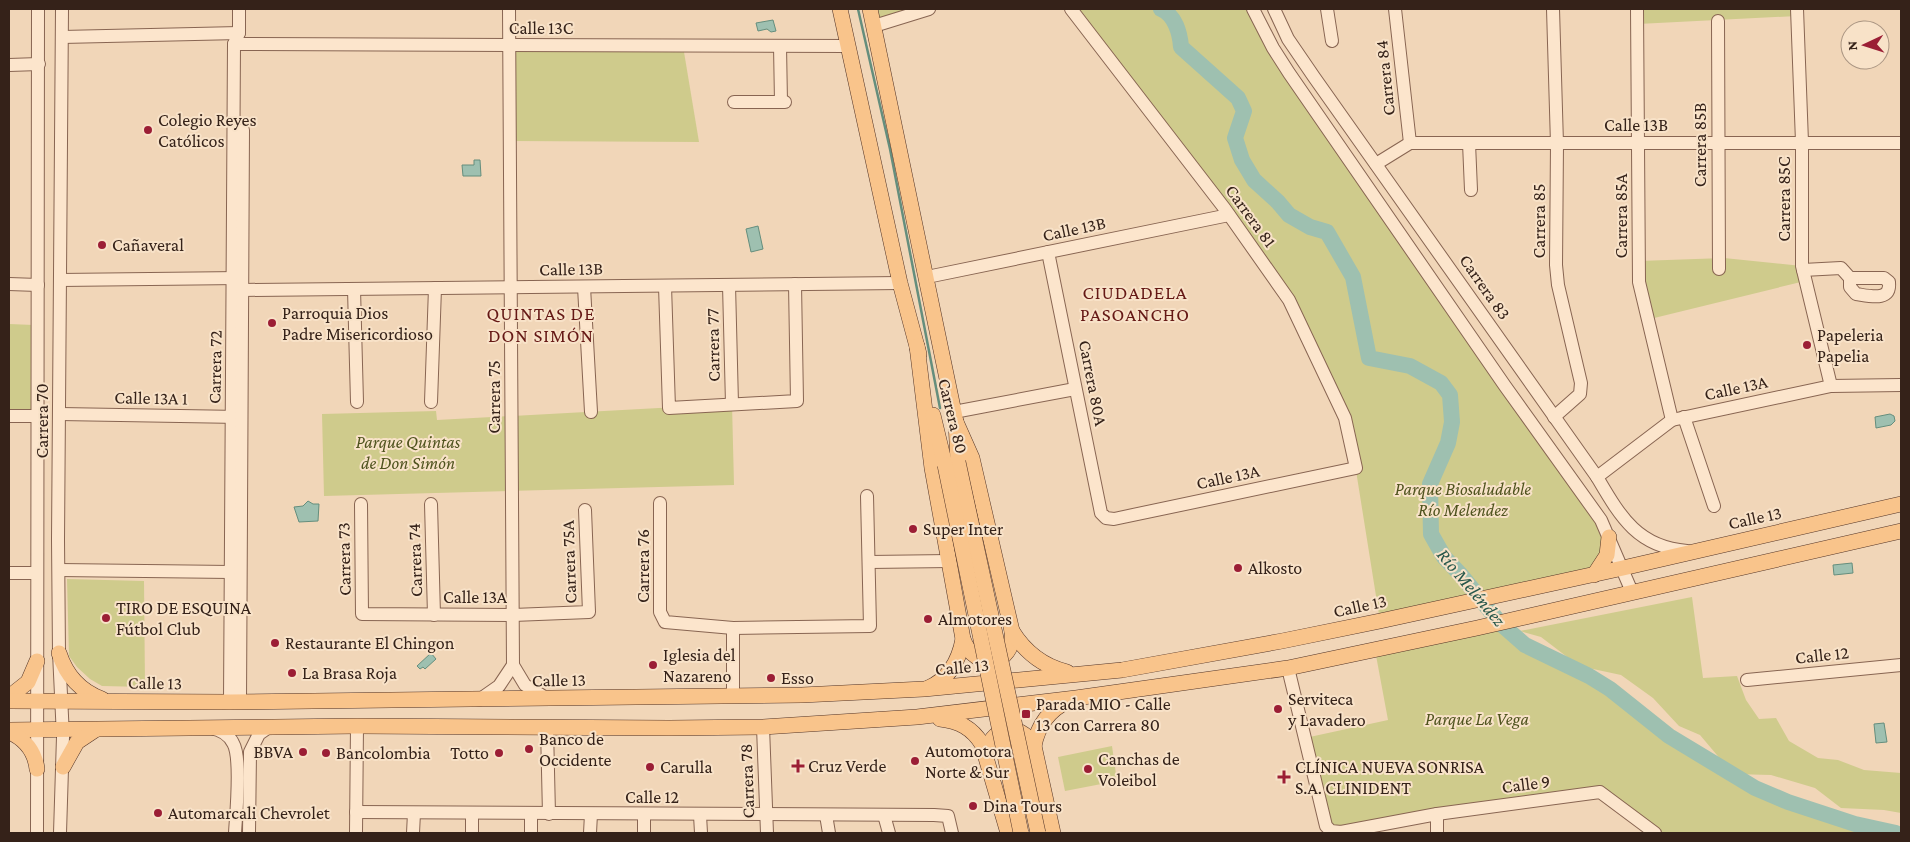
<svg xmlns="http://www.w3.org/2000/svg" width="1910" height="842" viewBox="0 0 1910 842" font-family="'Crimson Pro',serif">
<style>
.green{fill:#cfcb8c}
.water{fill:#9ec0b0;stroke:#658e7d}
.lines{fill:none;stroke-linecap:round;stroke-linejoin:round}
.stream{stroke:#658e7d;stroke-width:2.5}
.river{stroke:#9ec0b0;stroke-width:16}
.minor-casing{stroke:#886552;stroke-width:14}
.major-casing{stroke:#543528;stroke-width:16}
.minor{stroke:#fce5cc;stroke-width:12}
.major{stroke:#f9c48b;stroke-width:15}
.major-bridge-casing{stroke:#543528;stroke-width:16;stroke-linecap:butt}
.major-bridge{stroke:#f9c48b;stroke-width:15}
.poi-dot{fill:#9b1e35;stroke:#f8e2c8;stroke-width:2}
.labels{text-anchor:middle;stroke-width:4;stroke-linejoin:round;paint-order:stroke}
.street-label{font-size:18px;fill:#352219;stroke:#f8e2c8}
.poi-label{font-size:18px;fill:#352219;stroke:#f8e2c8;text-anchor:start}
.park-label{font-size:18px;font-style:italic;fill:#4f531e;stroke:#f8e2c8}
.neighbourhood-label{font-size:19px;letter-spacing:1px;fill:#651815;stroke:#f8e2c8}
.water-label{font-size:19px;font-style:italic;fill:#27574b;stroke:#f8e2c8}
</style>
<rect width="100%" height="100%" fill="#f1d6b8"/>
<g class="green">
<path d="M870,9H929L874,26Z"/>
<path d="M1071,9H1253L1609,537L1599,569L1380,621L1350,433L1289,300Z"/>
<path d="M1637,9H1797V16L1638,24Z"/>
<path d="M509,45L683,46L699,142L510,141Z"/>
<path d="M1724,258L1802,266L1805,281L1646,320L1639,261Z"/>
<path d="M9,324L34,325L35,413H9Z"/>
<path d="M732,404L734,485L324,496L322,414L436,411L437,420Z"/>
<path d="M67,579L144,581L145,687L102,686L90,679L77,667L69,656Z"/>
<path d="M1692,597L1703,678L1737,676L1746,700L1759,719L1776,718L1789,741L1818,758L1838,760L1864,770L1901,773V813L1884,810L1841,808L1815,788L1771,775L1733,774L1700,735L1679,726L1653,698L1621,675L1579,666L1541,637L1520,631Z"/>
<path d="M1500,623L1525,645L1589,676L1610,689L1669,736L1755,788L1788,802L1855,824L1896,833H1655L1600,792L1331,831L1305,738L1388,720L1375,650Z"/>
<path d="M1112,746L1117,781L1065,791L1058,757Z"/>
</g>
<g class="water">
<path d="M773,20L776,31L771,32L767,29L758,31L756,23Z"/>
<path d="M474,160H480L481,176H463L462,165H474Z"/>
<path d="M758,226L763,249L751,252L746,229Z"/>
<path d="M1890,414L1894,416L1895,421L1891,425L1876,428L1875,417Z"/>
<path d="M308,501L313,504H319L318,521L299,522L294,507L303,506Z"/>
<path d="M1852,563L1853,573L1834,575L1833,565Z"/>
<path d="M431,653L436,659L425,669L423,667L420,669L417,666Z"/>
<path d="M1884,723L1887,742L1876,743L1874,724Z"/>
</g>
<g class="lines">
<path class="stream" d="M858,9L890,149L940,408"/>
<path class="river" d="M1161,9C1175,15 1180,33 1181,47L1238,98L1244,111L1235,138L1242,160L1254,180L1278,202L1289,215L1310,227L1327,232L1353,277L1369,358L1410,366L1441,383L1450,395L1452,422L1448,443L1430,484L1431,534L1444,557L1461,575L1500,623L1525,645L1589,676L1610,689L1669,736L1755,788L1788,802L1855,824L1896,833"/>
<g class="minor-casing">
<g id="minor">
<path d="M509,9L513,665L525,685L546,698"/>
<path d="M1253,9L1273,48L1289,73L1505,386L1601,520L1632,592"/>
<path d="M1274,9L1288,39L1314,77L1597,477C1620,516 1637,547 1687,551"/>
<path d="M1327,9L1332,41"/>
<path d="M1395,9L1410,143"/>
<path d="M1553,9L1557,144L1556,265L1558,285L1581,383L1580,394L1554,417"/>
<path d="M1637,9L1639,282L1672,420"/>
<path d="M1797,9L1802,142V266L1831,386"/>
<path d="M1718,21L1719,269"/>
<path d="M874,26L929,9"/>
<path d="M62,37L239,33"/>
<path d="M234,44L848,46"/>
<path d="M780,46L781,102"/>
<path d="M9,65L39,64"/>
<path d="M734,102H785"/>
<path d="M1469,143L1471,190"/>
<path d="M1376,164L1410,143H1901"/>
<path d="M1048,252L1101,513L1106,518L1114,519L1356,468L1345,418L1289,300L1225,209L1071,9"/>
<path d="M1803,270L1841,268L1850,278V287L1856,294C1870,296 1891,302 1889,282L1884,278H1850"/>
<path d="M927,277L1229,215"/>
<path d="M60,280L240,278"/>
<path d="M9,284L38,285"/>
<path d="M729,285L732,404"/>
<path d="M665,286L669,408L797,401L795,284"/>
<path d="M584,287L591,412"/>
<path d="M354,289L357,402"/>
<path d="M243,290L900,283"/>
<path d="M431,402L435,288"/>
<path d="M954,412L1075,389"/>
<path d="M60,414L240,417"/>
<path d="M9,416H38"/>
<path d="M1684,417L1714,506"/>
<path d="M1597,477L1672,420L1831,386L1901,385"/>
<path d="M660,503V612L665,622L733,628L870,626L867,496"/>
<path d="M361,504L362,614L513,615L589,612L585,510"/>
<path d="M431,504L434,615"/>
<path d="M869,562L950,561"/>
<path d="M59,570L231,572"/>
<path d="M9,573H37"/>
<path d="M1288,668L1326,826L1331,831L1341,832L1437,814L1600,792L1655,833"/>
<path d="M1747,680L1901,665"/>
<path d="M733,696V628"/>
<path d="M479,700L499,686L513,665"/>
<path d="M230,702L234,44L239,33V9"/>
<path d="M240,702L243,130"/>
<path d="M763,727L767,833"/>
<path d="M211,728C221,730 229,735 233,743C242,758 236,814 235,833"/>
<path d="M547,728L549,814"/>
<path d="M356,812L934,815L948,816L952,833"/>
<path d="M1437,814V833"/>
<path d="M700,815L701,833"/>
<path d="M826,815L829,833"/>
<path d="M884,815L889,833"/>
<path d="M37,833L38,9"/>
<path d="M60,833L63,737L59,653L58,540L62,9"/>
<path d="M249,833L250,752L259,734L269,727"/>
<path d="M356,833L357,726"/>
<path d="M413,833L414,813"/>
<path d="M472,833V813"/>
<path d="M531,833V814"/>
<path d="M590,833L591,814"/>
<path d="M644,833V815"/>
</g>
</g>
<g class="major-casing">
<g id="major">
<path d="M840,9L900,283L919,354"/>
<path d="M870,9L956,422L958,462"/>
<path d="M917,346L932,468L963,639C975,672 1015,666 1012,631L972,458L956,422"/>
<path d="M933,415L945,465"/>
<path d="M1594,575L1607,555L1609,537"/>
<path d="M1012,631C1025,652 1042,666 1067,672"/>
<path d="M59,653C66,675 80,691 102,699"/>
<path d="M928,688C949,679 959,661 963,639"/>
<path d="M9,697L28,682L37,661"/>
<path d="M9,701L230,702L802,695L924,689L1122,670L1282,641L1380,621L1623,568L1901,504"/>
<path d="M940,719C959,721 972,728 982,744L1008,833"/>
<path d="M9,730L357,726L669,728L763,727L917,717L1076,698L1288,668L1477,628L1901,531"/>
<path d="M9,732C25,739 35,752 37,769"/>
<path d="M1034,746C1038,725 1049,710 1068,701"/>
<path d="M986,756C989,727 1019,719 1034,746L1053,833"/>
<path d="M63,767L77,742L95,730"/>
</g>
</g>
<use href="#minor" class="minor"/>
<use href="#major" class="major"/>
<g class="major-bridge-casing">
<g id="major-bridge">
<path d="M958,462L1038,833"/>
<path d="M945,465L1021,833"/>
</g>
</g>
<use href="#major-bridge" class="major-bridge"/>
</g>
<g class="poi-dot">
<circle cx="148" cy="130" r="5"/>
<circle cx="102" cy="245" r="5"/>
<circle cx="272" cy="323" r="5"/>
<circle cx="1807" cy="345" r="5"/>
<circle cx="913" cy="529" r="5"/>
<circle cx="1238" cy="568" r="5"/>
<circle cx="106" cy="618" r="5"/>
<circle cx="928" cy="619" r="5"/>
<circle cx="275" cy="643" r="5"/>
<circle cx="653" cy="665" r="5"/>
<circle cx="292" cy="673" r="5"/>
<circle cx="771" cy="678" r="5"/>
<circle cx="1278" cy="709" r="5"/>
<rect x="1021" y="709" width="10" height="10" rx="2.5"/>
<circle cx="529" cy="749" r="5"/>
<circle cx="303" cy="752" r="5"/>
<circle cx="326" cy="753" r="5"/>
<circle cx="499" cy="753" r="5"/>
<circle cx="915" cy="761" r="5"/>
<path d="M795.5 758.5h5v5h5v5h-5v5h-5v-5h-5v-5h5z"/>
<circle cx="650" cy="767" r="5"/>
<circle cx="1088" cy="769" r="5"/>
<path d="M1281.5 769.5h5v5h5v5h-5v5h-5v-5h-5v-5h5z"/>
<circle cx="973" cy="806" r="5"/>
<circle cx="158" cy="813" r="5"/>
</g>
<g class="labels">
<g class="street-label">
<text x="541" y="34">Calle 13C</text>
<text transform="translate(1385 78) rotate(-96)" y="6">Carrera 84</text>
<text x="1636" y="131">Calle 13B</text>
<text transform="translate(1700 145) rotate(-90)" y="6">Carrera 85B</text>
<text transform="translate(1784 199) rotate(-90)" y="6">Carrera 85C</text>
<text transform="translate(1251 216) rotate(54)" y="6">Carrera 81</text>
<text transform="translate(1621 216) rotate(-90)" y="6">Carrera 85A</text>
<text transform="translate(1539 221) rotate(-90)" y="6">Carrera 85</text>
<text transform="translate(1074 229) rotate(-12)" y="6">Calle 13B</text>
<text transform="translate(571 269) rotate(-1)" y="6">Calle 13B</text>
<text transform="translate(1485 287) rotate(55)" y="6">Carrera 83</text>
<text transform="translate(713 345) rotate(-91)" y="6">Carrera 77</text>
<text transform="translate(215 367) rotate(-89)" y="6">Carrera 72</text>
<text transform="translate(1093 383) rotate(79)" y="6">Carrera 80A</text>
<text transform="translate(1736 388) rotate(-12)" y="6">Calle 13A</text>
<text transform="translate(494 397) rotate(-90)" y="6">Carrera 75</text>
<text transform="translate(151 398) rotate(1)" y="6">Calle 13A 1</text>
<text transform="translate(953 416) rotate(76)" y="6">Carrera 80</text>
<text transform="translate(42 421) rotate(-90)" y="6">Carrera 70</text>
<text transform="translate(1228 477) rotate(-12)" y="6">Calle 13A</text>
<text transform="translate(1755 518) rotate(-12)" y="6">Calle 13</text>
<text transform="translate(344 559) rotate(-91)" y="6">Carrera 73</text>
<text transform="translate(415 560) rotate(-92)" y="6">Carrera 74</text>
<text transform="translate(569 562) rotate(-92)" y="6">Carrera 75A</text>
<text transform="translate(643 566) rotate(-90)" y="6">Carrera 76</text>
<text x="475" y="603">Calle 13A</text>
<text transform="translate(1360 606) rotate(-12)" y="6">Calle 13</text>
<text transform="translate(1822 655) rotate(-6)" y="6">Calle 12</text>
<text transform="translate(962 667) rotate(-5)" y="6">Calle 13</text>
<text transform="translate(559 680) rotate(-1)" y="6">Calle 13</text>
<text transform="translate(155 683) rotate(1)" y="6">Calle 13</text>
<text transform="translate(747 781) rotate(-92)" y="6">Carrera 78</text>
<text transform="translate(1526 784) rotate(-7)" y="6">Calle 9</text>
<text x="652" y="803">Calle 12</text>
</g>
<g class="poi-label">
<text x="158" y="126">Colegio Reyes<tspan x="158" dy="21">Católicos</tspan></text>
<text x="112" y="251">Cañaveral</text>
<text x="282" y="319">Parroquia Dios<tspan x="282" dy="21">Padre Misericordioso</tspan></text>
<text x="1817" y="341">Papeleria<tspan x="1817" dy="21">Papelia</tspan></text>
<text x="923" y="535">Super Inter</text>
<text x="1248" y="574">Alkosto</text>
<text x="116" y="614">TIRO DE ESQUINA<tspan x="116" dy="21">Fútbol Club</tspan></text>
<text x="938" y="625">Almotores</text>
<text x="285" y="649">Restaurante El Chingon</text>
<text x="663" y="661">Iglesia del<tspan x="663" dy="21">Nazareno</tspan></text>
<text x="302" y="679">La Brasa Roja</text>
<text x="781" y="684">Esso</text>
<text x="1288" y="705">Serviteca<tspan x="1288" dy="21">y Lavadero</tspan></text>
<text x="1036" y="710">Parada MIO - Calle<tspan x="1036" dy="21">13 con Carrera 80</tspan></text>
<text x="539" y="745">Banco de<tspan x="539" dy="21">Occidente</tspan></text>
<text x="925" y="757">Automotora<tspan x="925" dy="21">Norte &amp; Sur</tspan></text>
<text x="293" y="758" text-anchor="end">BBVA</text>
<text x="336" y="759">Bancolombia</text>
<text x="489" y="759" text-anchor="end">Totto</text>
<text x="1098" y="765">Canchas de<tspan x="1098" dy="21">Voleibol</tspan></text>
<text x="808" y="772">Cruz Verde</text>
<text x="660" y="773">Carulla</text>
<text x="1295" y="773">CLÍNICA NUEVA SONRISA<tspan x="1295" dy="21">S.A. CLINIDENT</tspan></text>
<text x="983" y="812">Dina Tours</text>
<text x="168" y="819">Automarcali Chevrolet</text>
</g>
<g class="park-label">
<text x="408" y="448">Parque Quintas<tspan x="408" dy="21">de Don Simón</tspan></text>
<text x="1463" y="495">Parque Biosaludable<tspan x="1463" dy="21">Río Melendez</tspan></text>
<text x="1477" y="725">Parque La Vega</text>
</g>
<g class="neighbourhood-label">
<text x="1135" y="299">CIUDADELA<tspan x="1135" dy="22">PASOANCHO</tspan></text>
<text x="541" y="320">QUINTAS DE<tspan x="541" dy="22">DON SIMÓN</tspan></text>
</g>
<g class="water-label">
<text transform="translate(1472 587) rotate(50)" y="7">Río Meléndez</text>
</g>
</g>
<rect width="1910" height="842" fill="none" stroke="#352219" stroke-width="20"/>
<g transform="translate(1865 45) rotate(266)"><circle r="24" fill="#f8e2c8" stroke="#aa9582"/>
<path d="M0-4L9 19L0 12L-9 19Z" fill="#9b1e35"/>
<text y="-8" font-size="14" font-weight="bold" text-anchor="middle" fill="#352219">N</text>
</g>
</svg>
